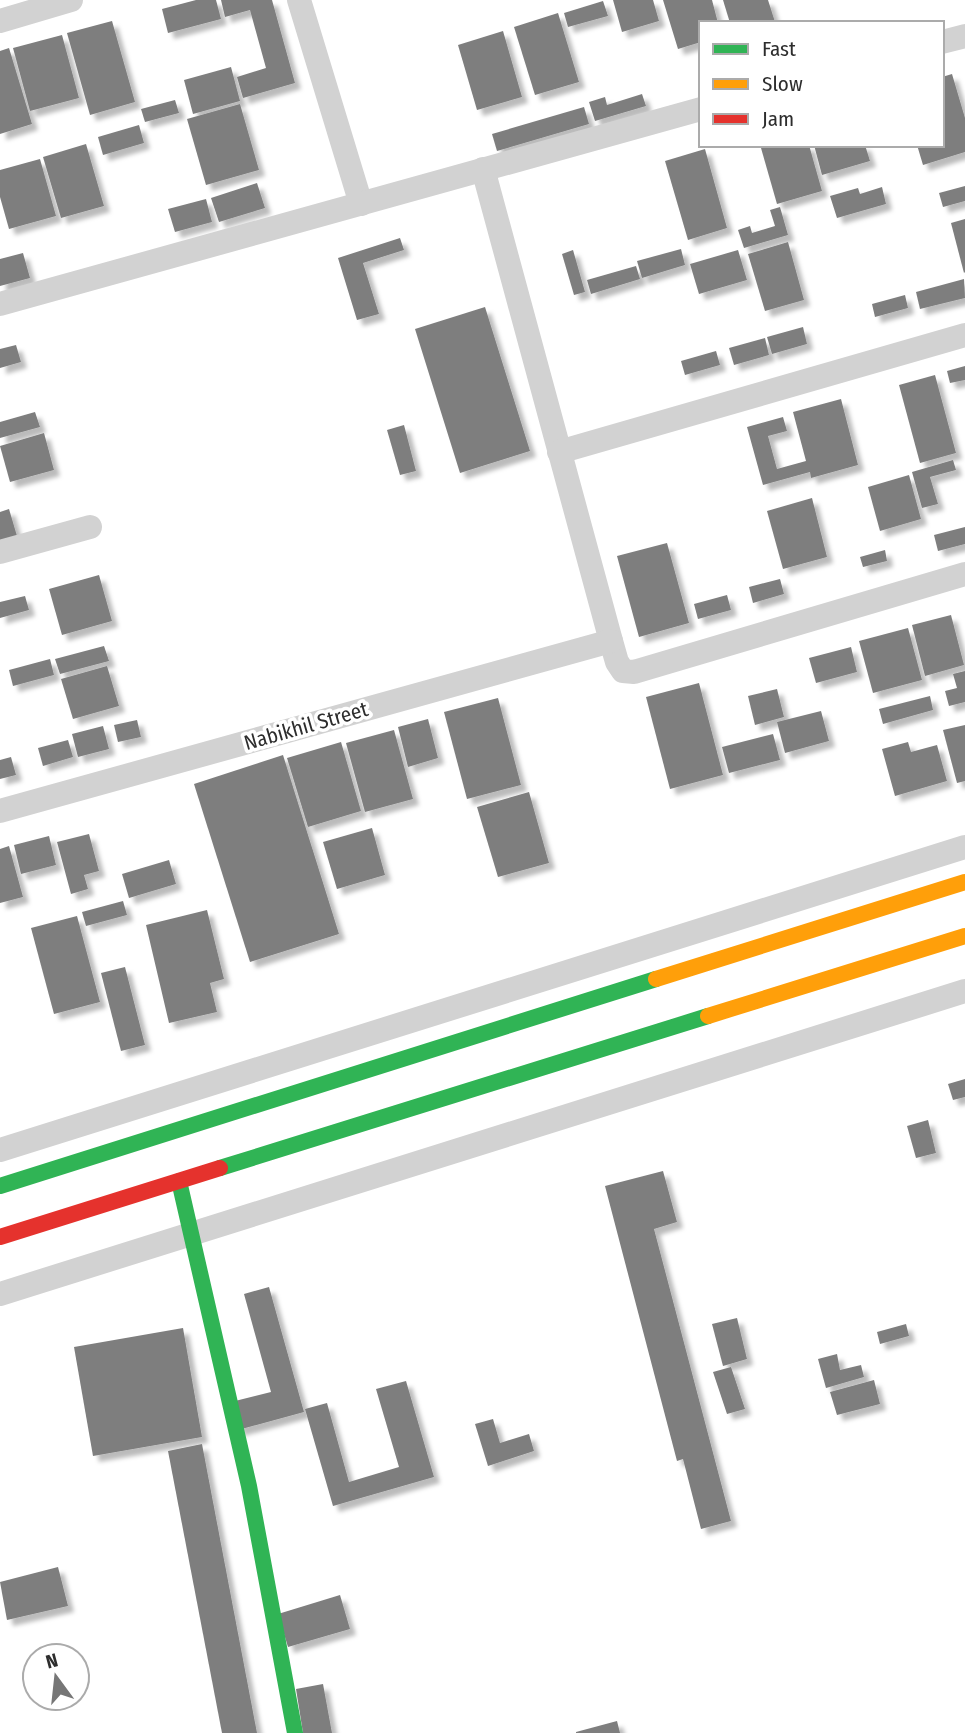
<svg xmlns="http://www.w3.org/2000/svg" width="965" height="1733" viewBox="0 0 965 1733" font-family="'Fira Sans Condensed',sans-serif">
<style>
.building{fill:#7e7e7e;filter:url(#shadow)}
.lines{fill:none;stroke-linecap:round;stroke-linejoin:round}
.street{stroke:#d2d2d2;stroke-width:24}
.fast{stroke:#30b455;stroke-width:16}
.slow{stroke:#ff9f0a;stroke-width:16}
.jam{stroke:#e5322d;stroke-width:16}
.labels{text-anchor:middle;stroke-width:7;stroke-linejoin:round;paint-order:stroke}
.street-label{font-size:21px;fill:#2d2d2d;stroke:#fff}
</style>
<defs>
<filter id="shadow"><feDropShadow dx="6" dy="6" stdDeviation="2" flood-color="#0004"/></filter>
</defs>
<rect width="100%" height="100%" fill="#fff"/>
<g class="building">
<path d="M196,0H216L221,19L168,33L162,9Z"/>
<path d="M221,0H272L295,83L243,98L237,77L266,68L250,10L225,17Z"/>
<path d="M613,0H653L659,21L622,32Z"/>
<path d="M663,0H712L718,23H701V42L678,49Z"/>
<path d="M723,0H768L775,22L730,23Z"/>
<path d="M603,1L608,16L568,27L564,13Z"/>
<path d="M558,13L579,82L535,95L514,27Z"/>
<path d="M112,21L135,102L90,115L67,33Z"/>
<path d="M503,31L522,97L477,110L458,45Z"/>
<path d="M62,35L79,98L30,111L13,48Z"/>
<path d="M9,48L32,124L0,134V51Z"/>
<path d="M231,67L240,101L193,114L184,80Z"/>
<path d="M952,74L965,118V152L923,165L917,145H942V77Z"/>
<path d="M642,94L646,106L595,121L589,102L605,97L607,105Z"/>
<path d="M175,100L179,113L145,122L141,109Z"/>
<path d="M240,104L259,170L206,185L187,119Z"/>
<path d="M584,107L589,124L497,151L492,134Z"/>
<path d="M139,125L144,143L103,155L98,137Z"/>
<path d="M86,144L104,206L61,218L43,157Z"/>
<path d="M770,145H809L822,191L777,204L761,148Z"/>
<path d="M814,145H865L870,161L822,175Z"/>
<path d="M705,149L727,228L688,240L665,161Z"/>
<path d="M40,159L56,216L9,229L0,197V170Z"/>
<path d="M257,183L265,208L219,222L211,198Z"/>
<path d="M965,186V201L943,207L939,193Z"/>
<path d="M882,187L886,204L837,218L830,196L858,188L860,194Z"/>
<path d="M206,199L212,222L175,232L168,209Z"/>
<path d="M780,207L788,235L744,248L738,230L750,226L752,233L775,226L770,210Z"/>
<path d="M965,219V272L964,273L951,223Z"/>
<path d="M400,238L404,250L363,263L379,314L357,320L338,258Z"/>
<path d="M788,242L804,300L765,311L748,254Z"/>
<path d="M681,249L685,265L642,278L637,261Z"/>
<path d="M573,250L585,292L574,295L562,254Z"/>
<path d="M738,250L747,280L699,294L690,264Z"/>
<path d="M23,253L30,278L0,286V259Z"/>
<path d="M636,266L640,279L591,294L587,280Z"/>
<path d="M964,279L965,298L920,309L916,292Z"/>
<path d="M905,295L908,308L875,317L872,304Z"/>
<path d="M485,307L530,451L460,473L415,329Z"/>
<path d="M803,327L807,344L772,354L767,337Z"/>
<path d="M765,338L769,355L734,365L729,348Z"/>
<path d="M16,345L21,362L0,368V349Z"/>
<path d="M716,351L720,365L685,375L681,361Z"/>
<path d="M965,366V380L950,383L947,371Z"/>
<path d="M935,375L956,453L920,463L899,385Z"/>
<path d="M841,399L858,465L811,478L810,472L763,485L747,427L783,417L787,431L768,436L777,469L806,461L793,412Z"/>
<path d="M35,412L40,427L0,438V422Z"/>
<path d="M404,425L416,471L400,475L387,430Z"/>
<path d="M44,433L54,470L10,482L0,446Z"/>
<path d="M953,460L956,470L930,477L938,504L922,508L912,472Z"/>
<path d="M909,475L921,519L880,531L868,487Z"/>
<path d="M812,498L827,557L783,569L767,511Z"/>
<path d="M9,509L17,536L0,541V512Z"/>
<path d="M965,527V544L938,551L934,535Z"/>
<path d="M667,543L689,623L639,637L617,556Z"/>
<path d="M885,550L887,561L863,567L860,557Z"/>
<path d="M99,575L112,621L62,635L49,589Z"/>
<path d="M780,579L784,594L753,603L749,587Z"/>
<path d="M727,595L731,610L698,619L694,604Z"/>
<path d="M25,596L29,610L0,618V602Z"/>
<path d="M951,615L964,665L925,676L912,625Z"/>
<path d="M908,628L922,680L873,693L859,641Z"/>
<path d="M104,646L109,661L60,674L55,659Z"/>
<path d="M851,647L857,672L816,683L809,658Z"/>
<path d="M50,659L54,675L13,686L9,670Z"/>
<path d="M107,666L119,706L73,719L61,679Z"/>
<path d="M965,671V702L949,706L945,691L957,688L953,674Z"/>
<path d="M699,683L723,775L670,789L646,697Z"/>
<path d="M777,689L784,717L755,725L748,696Z"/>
<path d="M930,696L933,710L883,724L879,709Z"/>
<path d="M498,698L521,785L467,799L444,712Z"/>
<path d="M821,711L829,741L785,753L777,722Z"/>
<path d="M428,719L438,758L408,767L398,727Z"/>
<path d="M137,720L141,737L118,742L114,725Z"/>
<path d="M965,725V781L957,783L943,730Z"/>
<path d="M103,726L109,749L78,757L72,734Z"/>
<path d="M394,730L413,799L365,812L346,743Z"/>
<path d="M773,734L780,760L729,773L722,747Z"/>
<path d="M68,740L73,757L43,766L38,748Z"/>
<path d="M341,742L361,811L308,827L287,758Z"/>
<path d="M908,742L911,752L937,745L947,781L895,796L882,749Z"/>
<path d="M283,755L339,934L250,962L194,784Z"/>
<path d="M11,757L16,775L0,779V760Z"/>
<path d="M529,792L549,863L498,877L477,807Z"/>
<path d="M372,828L385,875L337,889L323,842Z"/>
<path d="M89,834L99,871L84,875L88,889L71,894L57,842Z"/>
<path d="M49,836L56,865L21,874L14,845Z"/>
<path d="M9,846L23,897L0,903V849Z"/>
<path d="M169,860L176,884L129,898L122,874Z"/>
<path d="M123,901L127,915L86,926L82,912Z"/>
<path d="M207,910L224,979L210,983L217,1012L169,1023L146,925Z"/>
<path d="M77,916L100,1002L54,1014L31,928Z"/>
<path d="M125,967L145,1045L121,1051L101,973Z"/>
<path d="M965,1079V1097L953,1100L948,1084Z"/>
<path d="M928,1120L936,1153L916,1158L907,1126Z"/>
<path d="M663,1171L677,1222L654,1229L731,1521L701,1529L683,1459L677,1461L605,1186Z"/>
<path d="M269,1287L304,1412L238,1430L231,1402L271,1392L244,1294Z"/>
<path d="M737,1318L747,1359L723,1366L712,1324Z"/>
<path d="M906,1324L909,1336L880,1344L877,1332Z"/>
<path d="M183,1328L202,1437L93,1456L74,1347Z"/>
<path d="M837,1354L840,1370L861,1365L864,1377L826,1388L818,1359Z"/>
<path d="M731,1367L745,1409L727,1414L713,1372Z"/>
<path d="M874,1380L880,1404L837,1415L830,1392Z"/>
<path d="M406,1381L434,1477L333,1506L305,1409L327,1403L349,1482L399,1467L376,1389Z"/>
<path d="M493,1419L500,1443L529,1434L534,1451L488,1466L475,1424Z"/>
<path d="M202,1444L257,1733H222L168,1451Z"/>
<path d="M58,1567L68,1606L7,1620L0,1582Z"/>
<path d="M340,1595L350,1629L288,1647L278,1614Z"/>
<path d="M323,1684L332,1733H303L296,1689Z"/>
<path d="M617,1721L620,1733H576V1732Z"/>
</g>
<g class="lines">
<g class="street">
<path d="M299,0L361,204"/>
<path d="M0,21L71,0"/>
<path d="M942,42L965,36"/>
<path d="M483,169L611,641L617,662L623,671L634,672L965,574"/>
<path d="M0,304L701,109"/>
<path d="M559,452L965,335"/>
<path d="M0,552L90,527"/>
<path d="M0,811L611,641"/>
<path d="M0,1150L965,847"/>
<path d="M0,1294L965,991"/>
</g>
<g class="fast">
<path d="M220,1168L708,1016"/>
<path d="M179,1181L249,1486L295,1733"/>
<path d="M0,1186L656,979"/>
</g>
<g class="slow">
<path d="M656,979L965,882"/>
<path d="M708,1016L965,936"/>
</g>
<path class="jam" d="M0,1237L220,1168"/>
</g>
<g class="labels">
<g class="street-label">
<text transform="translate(306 726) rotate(-16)" y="7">Nabikhil Street</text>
</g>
</g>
<rect x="699" y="21" width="245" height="126" fill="#ffffff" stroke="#ababab" stroke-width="2"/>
<rect x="713" y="44" width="35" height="10" fill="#30b455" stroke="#ababab" stroke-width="2"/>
<text x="762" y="56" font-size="21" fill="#2d2d2d">Fast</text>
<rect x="713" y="79" width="35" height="10" fill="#ff9f0a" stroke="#ababab" stroke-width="2"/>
<text x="762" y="91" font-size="21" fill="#2d2d2d">Slow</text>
<rect x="713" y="114" width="35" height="10" fill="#e5322d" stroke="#ababab" stroke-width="2"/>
<text x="762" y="126" font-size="21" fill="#2d2d2d">Jam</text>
<g transform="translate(56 1677) rotate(345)"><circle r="33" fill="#ffffff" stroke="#ababab" stroke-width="2"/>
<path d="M0-5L12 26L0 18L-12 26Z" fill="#767676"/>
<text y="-10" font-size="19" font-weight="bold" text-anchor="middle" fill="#2d2d2d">N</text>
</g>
</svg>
